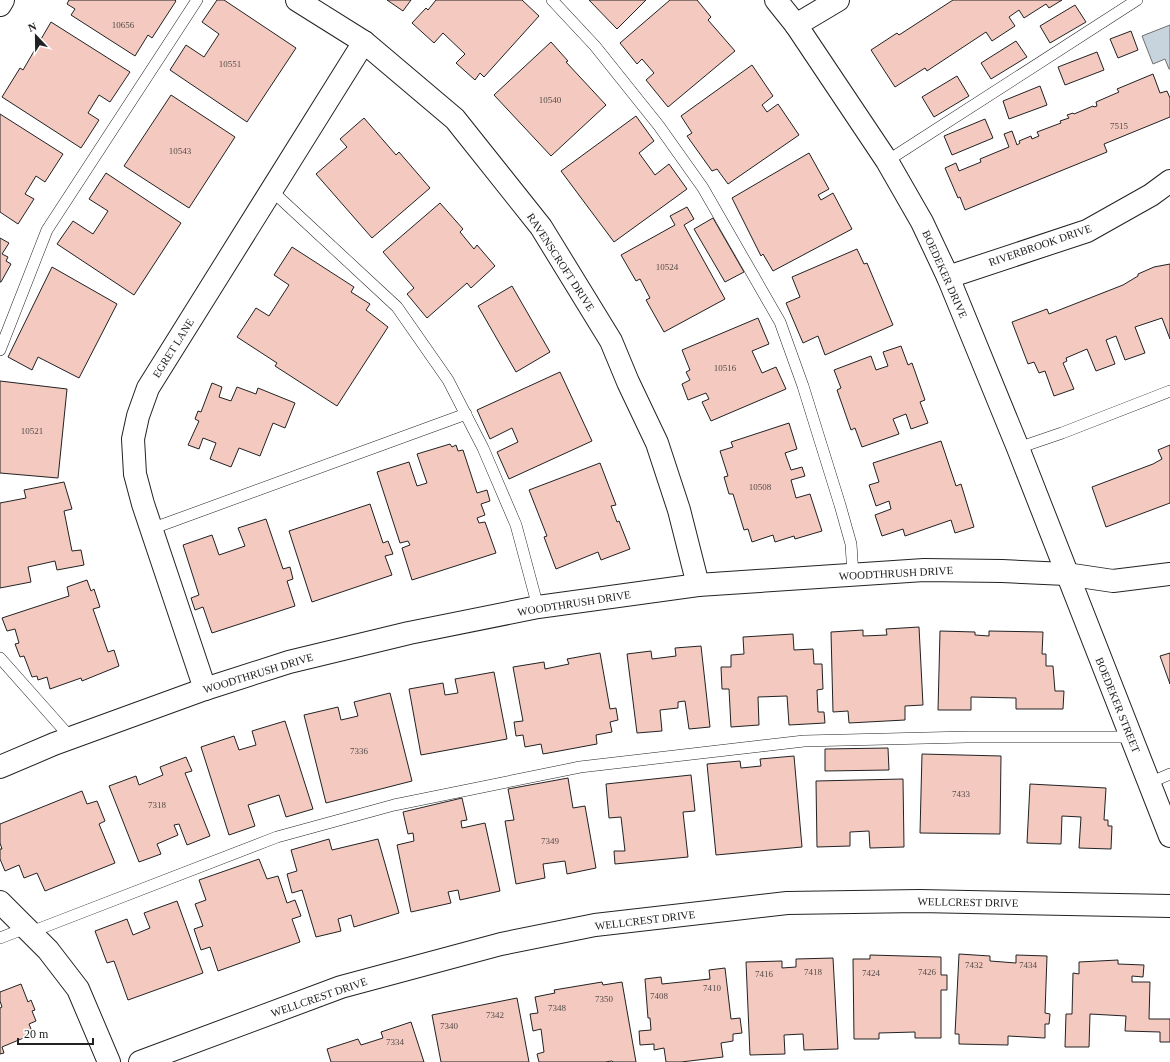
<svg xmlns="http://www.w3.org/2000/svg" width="1170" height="1062" viewBox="0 0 1170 1062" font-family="Georgia,serif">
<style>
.water{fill:#c7d3dd;stroke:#6f6f6f}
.building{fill:#f3c9c0;stroke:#222}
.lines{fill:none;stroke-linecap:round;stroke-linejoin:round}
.lane-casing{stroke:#222;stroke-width:12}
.street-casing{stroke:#222;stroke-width:24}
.secondary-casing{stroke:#222;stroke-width:24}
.lane{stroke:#fff;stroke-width:11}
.street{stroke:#fff;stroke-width:22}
.secondary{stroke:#fff;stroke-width:22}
.labels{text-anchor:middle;stroke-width:3;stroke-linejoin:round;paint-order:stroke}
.number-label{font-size:9px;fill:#564c4a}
.street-label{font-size:11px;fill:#222;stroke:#fff}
</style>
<rect width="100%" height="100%" fill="#fff"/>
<path class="water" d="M1170,25V69H1169L1165,59L1153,64L1142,36Z"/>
<g class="building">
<path d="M69,0H175L176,1L152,38L148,35L135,56L71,15L75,9L67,4Z"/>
<path d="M217,0H224L296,48L247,122L170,70L186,45L204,57L219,34L202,22Z"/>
<path d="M387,0H411L403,11Z"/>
<path d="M436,0H522L539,16L484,77L480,73L475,80L456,63L465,54L443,33L434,43L412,23L426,8L428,10Z"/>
<path d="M589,0H646L617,29Z"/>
<path d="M670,0H697L711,17L708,20L735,51L668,107L646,80L654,73L642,59L637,64L620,43Z"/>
<path d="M953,0H1062L1049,8L1046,4L1024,18L1019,10L1009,17L1015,26L992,41L986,32L927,71L925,68L895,87L871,50L897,33L899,35Z"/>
<path d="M1075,5L1086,22L1050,43L1040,26Z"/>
<path d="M51,22L130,72L110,102L99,95L88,113L99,120L81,148L2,97L20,68L23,70Z"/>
<path d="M1131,31L1138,50L1118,58L1110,39Z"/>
<path d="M1016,41L1027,57L991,79L981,63Z"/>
<path d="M551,42L568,61L566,62L606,105L551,156L494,95Z"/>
<path d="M1097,52L1104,70L1065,85L1058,67Z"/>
<path d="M752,65L773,96L762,105L767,112L778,104L799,135L728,184L717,169L712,171L687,136L692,133L681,116Z"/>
<path d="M1153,74L1160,93L1167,91L1170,98V117L1104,144L1107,152L965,210L960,197L958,198L945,168L956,163L959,171L981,162L980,159L1009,147L1004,134L1012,131L1017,145L1020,143L1019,141L1031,136L1032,139L1039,136L1037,132L1061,123L1060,121L1069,118L1067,115L1073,113L1074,114L1093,106L1094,107L1097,106L1096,102L1119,92L1117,89Z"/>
<path d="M957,76L969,96L934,117L922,97Z"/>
<path d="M1040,86L1047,105L1009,119L1003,101Z"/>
<path d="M171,95L235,137L189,208L124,166Z"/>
<path d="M0,114L63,154L45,182L36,176L25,194L34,199L18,224L0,212Z"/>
<path d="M636,116L654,141L639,153L655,175L669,164L687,189L614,242L561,171Z"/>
<path d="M364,118L396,155L399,152L430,188L372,238L316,174L347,147L340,139Z"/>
<path d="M985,119L993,138L952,155L944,136Z"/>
<path d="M809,153L829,189L818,195L821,200L833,193L852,229L773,271L763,254L761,256L732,198Z"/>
<path d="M106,173L181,223L134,295L57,244L73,221L93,234L108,211L89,199Z"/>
<path d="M440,203L463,229L460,232L474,249L477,245L495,266L471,288L467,283L427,318L407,294L414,288L383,252Z"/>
<path d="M687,207L694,219L684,225L725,299L664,332L646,300L650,298L640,279L636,281L621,255L675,225L670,216Z"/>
<path d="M713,218L744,272L725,282L694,229Z"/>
<path d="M0,238L9,243L2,254L8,257L6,261L11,264L1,282H0Z"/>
<path d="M292,247L354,287L351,292L370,304L366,310L388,327L337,406L275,366L277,363L237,337L256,308L269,316L289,285L274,275Z"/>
<path d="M857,249L864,264L867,263L893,325L825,355L818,336L803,343L786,303L800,297L792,277Z"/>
<path d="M1170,264V339L1162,318L1135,327L1145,353L1125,360L1116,336L1106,340L1115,364L1096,371L1087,349L1066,358L1067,361L1063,363L1074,389L1054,396L1045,371L1039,373L1034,362L1028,364L1012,322L1047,309L1049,314L1123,285L1138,276V274L1154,267Z"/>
<path d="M52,267L117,304L79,378L38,357L32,370L8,357Z"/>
<path d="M512,286L550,352L516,372L478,306Z"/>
<path d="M758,318L769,344L752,351L762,373L776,367L786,389L711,421L702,402L709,399L706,393L688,400L682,384L690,380L686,372L690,370L682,350Z"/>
<path d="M901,346L908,365L912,363L925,400L920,402L928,423L911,429L906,414L893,419L899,434L862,447L855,428L851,430L837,390L841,388L834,370L871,356L876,370L888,366L883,352Z"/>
<path d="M560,372L592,441L509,479L497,452L518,442L512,428L490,439L477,410Z"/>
<path d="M0,381L67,389L58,478L0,473Z"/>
<path d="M212,383L222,387L219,397L231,401L237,387L256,394L258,388L295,403L285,428L273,423L260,456L239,448L231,467L210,459L216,443L203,438L199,449L188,445L199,421L195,419L198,411L201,412Z"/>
<path d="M789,423L797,449L785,453L791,470L802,467L805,476L791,480L796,498L810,494L822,531L795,539L794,536L775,542L773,535L752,542L748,529L744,530L733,494H729L724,477L728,476L720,451L733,447L731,442Z"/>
<path d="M941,441L956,486L961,484L974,527L955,533L951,520L905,536L903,529L882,536L875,515L891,509L889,501L876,506L869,485L879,482L873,463Z"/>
<path d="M450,444L452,447L456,445L458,451L463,450L477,493L487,490L490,501L481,504L485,515L477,518L479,523L485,522L496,553L412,580L402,548L410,545L408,541L400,543L377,472L409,462L417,486L427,483L417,454Z"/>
<path d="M1170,445V503L1106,527L1092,487L1153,464L1162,459L1158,450Z"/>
<path d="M600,463L616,505L611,506L617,522L619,521L630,549L601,560L598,552L556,569L544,537L547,536L529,490Z"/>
<path d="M64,482L72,509L64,511L72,551L81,550L84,565L57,570L55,561L28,567L31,582L0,588V503L26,498L24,490Z"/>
<path d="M370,504L383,543L388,541L393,554L385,556L392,575L312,602L289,531Z"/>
<path d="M266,519L283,569L290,567L293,579L287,581L295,606L212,633L203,607L195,610L191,598L199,595L183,545L212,535L219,555L245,546L238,528Z"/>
<path d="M87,580L91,591L94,589L100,607L93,609L108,652L114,650L119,666L82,681L81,678L50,689L47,677L38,680L37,676L32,677L24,656L20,657L15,644L19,643L15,629L7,631L2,618L69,596L67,587Z"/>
<path d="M919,627L923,705L905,706V720L849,723L848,711L833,712L831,632L863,630V636L887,635L886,629Z"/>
<path d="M940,631L975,632V635L989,636V631L1043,632L1042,654H1046V666H1053L1055,691H1064L1063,709H1016V698L971,697V710H938Z"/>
<path d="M793,634L794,650L813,649L814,664H822L823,689L817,690L818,712H824L825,723L789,725L787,696L758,697L759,725L731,727L729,689H722L721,667H731V655L744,654L743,637Z"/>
<path d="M701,646L710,727L689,729L685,701L678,702V708L660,710L662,731L637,733L627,654L651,651L652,659L676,656L675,648Z"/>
<path d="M600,653L610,709L616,708L618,720L610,722L612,732L596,735L597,744L543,754L541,744L525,747L523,735L516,736L514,722L523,721L513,667L544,662L545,669L569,664L567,659Z"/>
<path d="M1170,653V684L1160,656Z"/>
<path d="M494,672L507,739L421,755L409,689L443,683L445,695L458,693L455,679Z"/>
<path d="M390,693L412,781L326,803L304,715L338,707L341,720L358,716L354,702Z"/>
<path d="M285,721L313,809L286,817L279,795L248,805L255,826L229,835L201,747L234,736L239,750L256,745L252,731Z"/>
<path d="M888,748L889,770L825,771V749Z"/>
<path d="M922,754L1001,756L1000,834L920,833Z"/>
<path d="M794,756L802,847L716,855L707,764L740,761L741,768L761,766L760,759Z"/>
<path d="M186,757L192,771L185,773L210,836L187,845L179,824L174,825L178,835L157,844L161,854L139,862L109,786L136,776L139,785L163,775L160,767Z"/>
<path d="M691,775L695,811L683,812L688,857L615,864L614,851H625L621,817L609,818L606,784Z"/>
<path d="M568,778L573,808L585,806L596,868L567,874L565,861L543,864L545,878L516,884L505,821L514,820L508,789Z"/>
<path d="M903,779L904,847L870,848L869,831L850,832V846L817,847L816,781Z"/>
<path d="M1030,784L1106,788L1104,820H1108V826H1112L1111,849L1079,848L1081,817L1062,816L1061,844L1027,843Z"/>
<path d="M82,791L87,804L97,801L105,821L99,824L115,863L45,891L37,873L24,878L19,865L5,871L0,859V849H2L0,843V824Z"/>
<path d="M462,798L467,820L461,821L462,828L485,823L500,891L460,900L458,890L448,892L451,903L411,912L397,845L414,841L413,833L408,834L403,812Z"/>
<path d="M329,839L332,850L378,839L399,913L354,927L351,915L338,919L341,931L316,937L302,890L292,893L287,874L297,871L291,850Z"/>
<path d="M259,859L267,879L278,876L287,903L295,900L301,916L292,919L300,942L218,971L210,947L201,950L194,929L203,926L195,904L206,900L199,880Z"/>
<path d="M177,901L203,973L128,1000L114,961L107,963L95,931L127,919L133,935L150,928L144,913Z"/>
<path d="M959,954L990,956V961L1016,963V955L1047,956L1045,1013L1050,1014L1049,1024H1045V1038L1008,1036V1045L959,1044V1034H955Z"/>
<path d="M870,955L941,957V975H947V990H941V1038H915V1032L879,1033V1039H854L853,959H870Z"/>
<path d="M833,958L838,1049L804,1050L803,1034L784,1035L785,1054L750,1055L746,962L782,961V968L796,967V959Z"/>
<path d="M1118,960V964L1144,965L1143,977L1132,976V982H1150L1149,1019H1170V1042H1160V1032L1125,1031L1126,1016L1090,1014L1089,1047H1065L1066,1014H1072L1073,973L1079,974V962Z"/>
<path d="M725,968L731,1019L740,1018L742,1033L733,1034V1041L721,1043L723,1057L681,1062H666L664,1048L654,1050V1044L640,1045L639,1031L651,1030L650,1018H648L645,979L661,977L662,984L710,979L709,970Z"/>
<path d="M602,982L603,985L622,982L636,1062H613L612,1061L605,1062H539L537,1054L544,1052L541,1029L533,1031L530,1014L538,1013L535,997L555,993L554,990Z"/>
<path d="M21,984L28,1002L31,1000L35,1010L32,1011L36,1021L29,1024L33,1034L2,1047L4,1053L0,1054V1008L2,1007L0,1001V992Z"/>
<path d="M517,998L529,1062H441L432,1015Z"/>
<path d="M411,1022L424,1062H331L327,1049L358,1039L361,1045L383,1038L381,1032Z"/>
</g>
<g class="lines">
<g class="lane-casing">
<g id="lane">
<path d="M552,0L595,46L659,126L703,188L780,322L803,386L840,505L851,544L853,575"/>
<path d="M887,161L1137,0"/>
<path d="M271,190L397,307L448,380L483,448L516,525L538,607"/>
<path d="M0,350L47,230L197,0"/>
<path d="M1018,448L1062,433L1170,391"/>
<path d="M151,529L466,414"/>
<path d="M0,658L71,738"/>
<path d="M1149,783L1170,774"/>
<path d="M31,932L277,837L394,805L580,767L804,741L967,737H1131"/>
<path d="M0,938L26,928"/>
</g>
</g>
<g class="street-casing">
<g id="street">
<path d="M297,0L364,42L455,119L541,227L611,341L628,382L657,443L679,510L698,585"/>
<path d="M0,5L3,0"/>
<path d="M796,25L838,0"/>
<path d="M948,277L1087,231L1151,195L1170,181"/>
<path d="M205,689L143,504L135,474L133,439L138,416L148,388L364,42"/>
<path d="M0,767L54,744L205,689L289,662L409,633L538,607L698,585L924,570L1002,571L1066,574L1113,581L1170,574"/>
<path d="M0,902L48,950L78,989L109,1062"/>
<path d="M140,1062L341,987L501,944L595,925L787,903L919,901L1170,906"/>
</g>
</g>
<g class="secondary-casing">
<path id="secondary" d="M776,0L796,25L887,161L922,222L948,277L1018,448L1170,836"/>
</g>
<use href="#lane" class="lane"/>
<use href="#street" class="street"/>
<use href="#secondary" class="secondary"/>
</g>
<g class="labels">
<g class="number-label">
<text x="123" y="28">10656</text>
<text x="230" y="67">10551</text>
<text x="550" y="103">10540</text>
<text x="1119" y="129">7515</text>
<text x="180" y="154">10543</text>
<text x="667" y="270">10524</text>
<text x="725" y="371">10516</text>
<text x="32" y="434">10521</text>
<text x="760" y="490">10508</text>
<text x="359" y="754">7336</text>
<text x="961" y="797">7433</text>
<text x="157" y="808">7318</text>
<text x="550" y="844">7349</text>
<text x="974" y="968">7432</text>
<text x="1028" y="968">7434</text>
<text x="813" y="975">7418</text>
<text x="927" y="975">7426</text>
<text x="871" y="976">7424</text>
<text x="764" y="977">7416</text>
<text x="712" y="991">7410</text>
<text x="659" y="999">7408</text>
<text x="604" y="1002">7350</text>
<text x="557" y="1011">7348</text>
<text x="495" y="1018">7342</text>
<text x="449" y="1029">7340</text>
<text x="395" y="1045">7334</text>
</g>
<g class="street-label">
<text transform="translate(1040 245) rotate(-19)" y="4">RIVERBROOK DRIVE</text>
<text transform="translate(561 262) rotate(57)" y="4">RAVENSCROFT DRIVE</text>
<text transform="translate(945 274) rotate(66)" y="4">BOEDEKER DRIVE</text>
<text transform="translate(173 348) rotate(-58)" y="4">EGRET LANE</text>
<text transform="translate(896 573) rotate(-3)" y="4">WOODTHRUSH DRIVE</text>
<text transform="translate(574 603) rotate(-9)" y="4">WOODTHRUSH DRIVE</text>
<text transform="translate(258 673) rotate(-17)" y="4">WOODTHRUSH DRIVE</text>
<text transform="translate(1118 705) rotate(68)" y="4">BOEDEKER STREET</text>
<text transform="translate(968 902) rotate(1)" y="4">WELLCREST DRIVE</text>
<text transform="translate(645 920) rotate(-7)" y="4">WELLCREST DRIVE</text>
<text transform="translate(319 997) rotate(-19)" y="4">WELLCREST DRIVE</text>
</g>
</g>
<g transform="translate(36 36) rotate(338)" stroke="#ffffff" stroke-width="3" paint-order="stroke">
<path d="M0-3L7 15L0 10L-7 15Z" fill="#222222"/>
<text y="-6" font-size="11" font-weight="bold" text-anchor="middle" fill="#222222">N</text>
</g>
<path d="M18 1038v6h75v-6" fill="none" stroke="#222222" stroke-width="2"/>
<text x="24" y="1038" font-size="12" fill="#222222" stroke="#ffffff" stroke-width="3" paint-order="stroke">20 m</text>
</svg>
